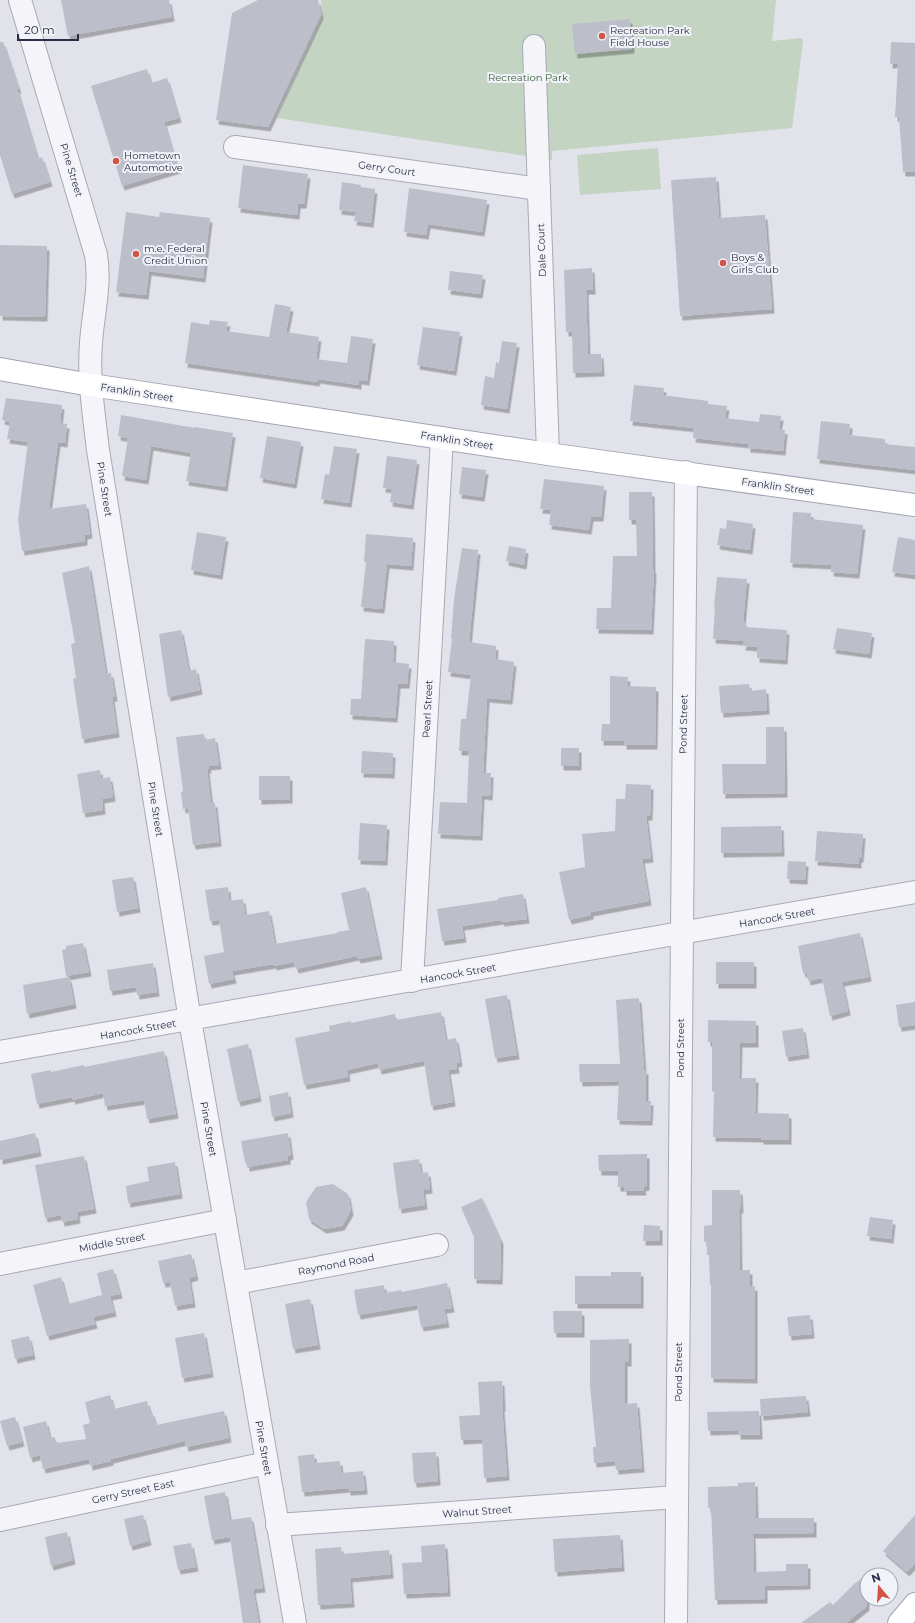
<svg xmlns="http://www.w3.org/2000/svg" width="915" height="1623" viewBox="0 0 915 1623" font-family="Montserrat,sans-serif">
<style>
.green{fill:#c3d4c3}
.building{fill:#bcbeca;filter:url(#shadow)}
.lines{fill:none;stroke-linecap:round;stroke-linejoin:round}
.minor-casing{stroke:#a7a9b5;stroke-width:24}
.major-casing{stroke:#a1a4b6;stroke-width:24}
.minor{stroke:#f5f5f9;stroke-width:22}
.major{stroke:#fff;stroke-width:22}
.poi-dot{fill:#d05447;stroke:#f2f3f8;stroke-width:1.5}
.labels{text-anchor:middle;stroke-width:4;stroke-linejoin:round;paint-order:stroke}
.poi-label{font-size:10px;fill:#2a2d43;stroke:#f2f3f8;text-anchor:start}
.park-label{font-size:10px;fill:#375f39;stroke:#f2f3f8}
.street-label{font-size:10px;fill:#2a2d43;stroke:#f2f3f8}
</style>
<defs>
<filter id="shadow"><feDropShadow dx="2.5" dy="4.5" stdDeviation="0" flood-color="#0004"/></filter>
</defs>
<rect width="100%" height="100%" fill="#e2e3ea"/>
<g class="green">
<path d="M321,0H776L772,41L802,38L803,41L792,128L552,151V160L277,118L323,16Z"/>
<path d="M658,148L661,189L580,195L577,155Z"/>
</g>
<g class="building">
<path d="M61,0H169L172,17L68,36Z"/>
<path d="M258,0H318L321,14L268,127L216,120L232,13Z"/>
<path d="M630,19L632,49L575,54L572,24Z"/>
<path d="M0,42H3L19,89H17L38,159L42,157L50,182L12,194L0,155Z"/>
<path d="M891,42L915,43V172H903L899,117H895L898,64H890Z"/>
<path d="M147,69L151,83L167,78L179,118L164,122L178,169L122,186L91,86Z"/>
<path d="M243,165L308,174L304,204H298L297,215L238,208Z"/>
<path d="M716,177L719,218L765,215L772,309L680,316L671,180Z"/>
<path d="M342,182L361,185V187L375,189L371,223L354,221L356,212L339,210Z"/>
<path d="M409,188L487,200L482,232L428,224L426,235L404,232Z"/>
<path d="M126,212L159,217L160,212L210,218L203,278L149,271L146,295L116,292Z"/>
<path d="M0,245L47,246L45,317L0,316Z"/>
<path d="M592,268L593,290H586L588,354H601L602,372L573,373L572,332H566L564,270Z"/>
<path d="M450,271L483,275L480,294L448,290Z"/>
<path d="M275,304L291,307L286,332L319,337L316,359L347,363L351,336L373,339L367,381L359,380V385L318,379L317,382L185,363L191,322L209,325L210,320L228,322L226,331L269,337Z"/>
<path d="M423,327L460,332L454,371L417,365Z"/>
<path d="M502,341L517,343L507,409L481,405L485,376L494,378L496,362L499,363Z"/>
<path d="M634,385L664,388L663,395L708,401V404L727,406L725,418L759,422L760,414L781,416L779,429L785,430L783,451L748,448V444L693,438L694,428L630,421Z"/>
<path d="M6,398L62,405L60,423L67,424L65,443L58,442L49,509L86,504L90,534L85,535V541L22,551L18,520L28,442L7,439L10,422L2,420Z"/>
<path d="M121,415L195,428V427L233,433L225,487L186,481L191,453L151,446L146,480L122,476L128,438L118,436Z"/>
<path d="M821,421L850,424L849,435L885,439V444L915,447V470L817,459Z"/>
<path d="M267,436L301,442L294,484L260,478Z"/>
<path d="M334,446L357,449L349,503L321,499L325,474L329,475Z"/>
<path d="M387,456L417,460L411,505L390,502L392,489L383,488Z"/>
<path d="M462,467L486,470L482,497L459,494Z"/>
<path d="M544,479L604,486L601,517H591L589,530L549,525L551,510L540,509Z"/>
<path d="M629,492H652L653,569H654L651,630L596,629L597,608H611L613,556H637L636,520H629Z"/>
<path d="M793,512L811,513V519L863,525L857,574L831,572L832,565L790,563Z"/>
<path d="M727,520L753,524L750,550L717,545L720,528L726,529Z"/>
<path d="M197,532L226,537L220,575L191,570Z"/>
<path d="M366,534L413,538L411,566L387,564L382,609L361,607L366,562H364Z"/>
<path d="M898,537L915,540V575L892,572Z"/>
<path d="M509,546L526,549L524,565L506,561Z"/>
<path d="M462,548L478,550L469,642L496,646L495,659L514,662L510,700L487,698L483,773H491L490,796L482,795L480,836L438,834L440,802L467,803L469,751H459L461,719H466L471,675L448,672L452,639L451,638L454,599Z"/>
<path d="M89,566L106,674L111,673L115,697H112L117,733L82,739L73,679L76,678L71,644L75,643L62,573Z"/>
<path d="M717,577L747,579L743,622H745V629V627L787,630L785,660L757,658V647L743,646L744,641L713,639L715,607H714Z"/>
<path d="M837,628L872,633L869,654L833,649Z"/>
<path d="M181,630L189,671L196,669L200,690L168,697L159,634Z"/>
<path d="M365,639L394,641L393,662L409,664L407,684H398L395,718L350,715L351,699H361Z"/>
<path d="M610,676L628,677L627,686L656,687L655,745H624V741H601L602,724H610Z"/>
<path d="M749,684L750,691L766,689L767,710L721,713L719,686Z"/>
<path d="M766,727H784L785,793L723,794L722,764H766Z"/>
<path d="M204,734L205,740L215,738L219,765L208,766L209,769H207L211,803H215L219,842L193,845L188,808L183,809L181,792L183,791L176,737Z"/>
<rect x="561" y="748" width="18" height="18"/>
<path d="M362,751L393,753L392,774L361,773Z"/>
<path d="M100,770L101,779L110,777L113,797L102,799L103,810L83,813L77,774Z"/>
<path d="M259,776H290V799L259,800Z"/>
<path d="M626,784L651,785L650,816H646L651,858L642,859L649,901L591,912V915L569,920L559,872L585,867L582,834L615,831L616,799H625Z"/>
<path d="M360,823L387,825L385,861L358,860Z"/>
<path d="M781,826L782,852L721,853V827Z"/>
<path d="M817,831L863,834L861,858H859V864L815,861Z"/>
<path d="M788,861L806,862L805,880L787,879Z"/>
<path d="M133,877L138,908L117,912L112,880Z"/>
<path d="M228,887L229,901L243,899L245,915L269,911L275,944L338,933L337,932L349,930L341,893L366,887L380,955L358,959L357,956L296,969L294,962L274,966V964L232,971L234,979L209,984L204,956L224,952L219,920L210,921L205,890Z"/>
<path d="M523,894L527,919L502,922L501,920L462,926L464,938L442,941L437,909L498,900V898Z"/>
<path d="M860,933L869,977L842,982L848,1011L830,1016L822,978L808,981L807,973H803L798,946Z"/>
<path d="M83,943L89,972L66,976L62,950L66,949V946Z"/>
<rect x="716" y="962" width="38" height="22"/>
<path d="M153,963L157,992L137,995L136,987L110,991L107,970Z"/>
<path d="M69,977L74,1004L27,1014L23,985Z"/>
<path d="M507,995L517,1055L495,1058L485,999Z"/>
<path d="M639,998L644,1070H646V1101H651L650,1121L617,1120L619,1081L580,1082L579,1064H620L616,1000Z"/>
<path d="M915,1002V1025L899,1027L896,1005Z"/>
<path d="M441,1012L446,1040L456,1038L460,1062L456,1063L457,1069L448,1070L453,1102L431,1106L424,1061L379,1070L378,1063L347,1070L348,1077L304,1085L295,1038L330,1031L329,1026L351,1021V1023L395,1014L396,1020Z"/>
<path d="M708,1020L756,1021V1043H740L739,1078H756L755,1113L789,1114V1140H761V1138L713,1137L714,1091L712,1092V1042H708Z"/>
<path d="M803,1028L807,1054L786,1057L782,1031Z"/>
<path d="M248,1044L259,1097L238,1102L227,1049Z"/>
<path d="M164,1051L176,1114L147,1119L144,1100L105,1106L103,1093L73,1100L72,1097L37,1104L31,1074L51,1070V1072L84,1065V1067Z"/>
<path d="M288,1092L291,1113L272,1117L269,1096Z"/>
<path d="M35,1133L39,1152L0,1160V1141Z"/>
<path d="M288,1133L291,1155L288,1156V1160L247,1167V1163H245L241,1141Z"/>
<path d="M647,1154V1186L643,1187L644,1191H624V1187H618V1171H599L598,1155Z"/>
<path d="M84,1156L94,1209L77,1212L78,1219L62,1222L61,1215L45,1218L35,1165Z"/>
<path d="M419,1159L421,1173L428,1172L430,1189L423,1190L425,1205L399,1209L393,1163Z"/>
<path d="M175,1162L180,1194L128,1203L126,1186L149,1181L147,1167Z"/>
<path d="M333,1184L348,1194L351,1211L342,1226L324,1229L309,1219L306,1202L316,1187Z"/>
<path d="M712,1190H740L741,1209H739L740,1270H750V1287L755,1286V1379L711,1378V1285H710L709,1255H707V1242H704V1226L712,1225Z"/>
<path d="M482,1198L501,1240L500,1280L474,1279V1237L461,1207Z"/>
<path d="M870,1217L893,1220L891,1239L867,1236Z"/>
<path d="M644,1225L660,1226V1241H643Z"/>
<path d="M191,1254L196,1276L189,1278L193,1303L175,1306L170,1282L163,1283L158,1261Z"/>
<path d="M113,1269L120,1294L110,1296L114,1312L93,1317L95,1324L47,1336L33,1285L61,1277L68,1304L102,1295L97,1273Z"/>
<path d="M611,1272H641V1304H575V1276H611Z"/>
<path d="M447,1283L452,1308L444,1309L447,1323L421,1327L417,1305L358,1315L354,1290L384,1285L385,1293L401,1290L402,1292Z"/>
<path d="M310,1299L318,1345L293,1349L285,1304Z"/>
<path d="M553,1311H582V1333H554Z"/>
<path d="M810,1315L812,1334L789,1336L787,1317Z"/>
<path d="M204,1333L211,1373L182,1378L175,1338Z"/>
<path d="M29,1336L33,1355L15,1359L11,1340Z"/>
<path d="M629,1339V1362H625V1404L637,1403L642,1468L616,1470L615,1461L594,1463L593,1447H596L590,1386V1340Z"/>
<path d="M502,1381L503,1407H502L507,1476L484,1478L482,1439L461,1440L459,1416L480,1415L478,1382Z"/>
<path d="M110,1395L114,1409L147,1401L150,1412H152L156,1425L224,1411L229,1438L186,1447L185,1441L111,1459V1461L90,1466L89,1459L43,1469L40,1455L30,1458L23,1427L46,1421L50,1438L55,1437L56,1443L86,1439L83,1425L90,1423L85,1402Z"/>
<path d="M806,1396L808,1412L761,1416L760,1399Z"/>
<path d="M759,1411L760,1435H738V1430L708,1431L707,1412Z"/>
<path d="M15,1417L22,1442L7,1446L0,1421Z"/>
<path d="M436,1452L438,1481L414,1483L412,1453Z"/>
<path d="M314,1454L315,1463L340,1461L341,1473L363,1471L365,1490L348,1491V1488L302,1492L298,1456Z"/>
<path d="M755,1482L756,1518H814V1533L753,1534L754,1572L786,1571V1564H808V1585L765,1586V1599L715,1600L711,1508H708V1487L738,1486V1483Z"/>
<path d="M225,1492L230,1520L251,1517L263,1588L253,1589L259,1623H243L230,1537L212,1540L204,1496Z"/>
<path d="M143,1515L149,1541L130,1546L124,1519Z"/>
<path d="M915,1515V1563L907,1572L883,1551Z"/>
<path d="M67,1532L73,1560L51,1566L45,1537Z"/>
<path d="M620,1535L622,1567L555,1572L553,1539Z"/>
<path d="M191,1543L196,1567L178,1570L173,1546Z"/>
<path d="M445,1544L448,1592L404,1594L402,1563L422,1562L421,1546Z"/>
<path d="M341,1547L342,1554L389,1550L391,1574L350,1578L352,1603L318,1605L315,1549Z"/>
<path d="M867,1574V1606L846,1623H801L830,1602L833,1605L854,1584Z"/>
</g>
<g class="lines">
<g class="minor-casing">
<g id="minor">
<path d="M20,0L96,255C101,285 93,313 91,343C88,379 94,415 98,450L190,1020L295,1623"/>
<path d="M534,46L548,454"/>
<path d="M235,147L539,189"/>
<path d="M412,981L442,438"/>
<path d="M0,1052L915,892"/>
<path d="M0,1264L225,1220"/>
<path d="M236,1283L437,1245"/>
<path d="M0,1520L267,1463"/>
<path d="M277,1525L677,1497"/>
<path d="M676,1623L686,472"/>
</g>
</g>
<g class="major-casing">
<g id="major">
<path d="M0,369L91,385L548,454L915,505"/>
<path d="M899,1623L915,1604"/>
</g>
</g>
<use href="#minor" class="minor"/>
<use href="#major" class="major"/>
</g>
<g class="poi-dot">
<circle cx="602" cy="36" r="4"/>
<circle cx="116" cy="161" r="4"/>
<circle cx="136" cy="254" r="4"/>
<circle cx="723" cy="263" r="4"/>
</g>
<g class="labels">
<g class="poi-label">
<text x="610" y="34">Recreation Park<tspan x="610" dy="12">Field House</tspan></text>
<text x="124" y="159">Hometown<tspan x="124" dy="12">Automotive</tspan></text>
<text x="144" y="252">m.e. Federal<tspan x="144" dy="12">Credit Union</tspan></text>
<text x="731" y="261">Boys &amp;<tspan x="731" dy="12">Girls Club</tspan></text>
</g>
<g class="park-label">
<text x="528" y="81">Recreation Park</text>
</g>
<g class="street-label">
<text transform="translate(387 168) rotate(8)" y="4">Gerry Court</text>
<text transform="translate(72 170) rotate(73)" y="4">Pine Street</text>
<text transform="translate(541 250) rotate(-92)" y="4">Dale Court</text>
<text transform="translate(137 392) rotate(9)" y="4">Franklin Street</text>
<text transform="translate(457 440) rotate(9)" y="4">Franklin Street</text>
<text transform="translate(778 486) rotate(8)" y="4">Franklin Street</text>
<text transform="translate(105 489) rotate(81)" y="4">Pine Street</text>
<text transform="translate(427 709) rotate(-87)" y="4">Pearl Street</text>
<text transform="translate(683 724) rotate(-89)" y="4">Pond Street</text>
<text transform="translate(156 809) rotate(81)" y="4">Pine Street</text>
<text transform="translate(777 917) rotate(-10)" y="4">Hancock Street</text>
<text transform="translate(458 973) rotate(-10)" y="4">Hancock Street</text>
<text transform="translate(138 1029) rotate(-10)" y="4">Hancock Street</text>
<text transform="translate(680 1048) rotate(-90)" y="4">Pond Street</text>
<text transform="translate(209 1129) rotate(80)" y="4">Pine Street</text>
<text transform="translate(112 1242) rotate(-11)" y="4">Middle Street</text>
<text transform="translate(336 1264) rotate(-11)" y="4">Raymond Road</text>
<text transform="translate(678 1372) rotate(-90)" y="4">Pond Street</text>
<text transform="translate(264 1448) rotate(80)" y="4">Pine Street</text>
<text transform="translate(133 1491) rotate(-12)" y="4">Gerry Street East</text>
<text transform="translate(477 1511) rotate(-4)" y="4">Walnut Street</text>
</g>
</g>
<g transform="translate(879 1587) rotate(342)"><circle r="19" fill="#f2f3f8" stroke="#a2a4b0"/>
<path d="M0-3L7 15L0 10L-7 15Z" fill="#d05447"/>
<text y="-6" font-size="11" font-weight="bold" text-anchor="middle" fill="#2a2d43">N</text>
</g>
<path d="M18 34v6h60v-6" fill="none" stroke="#2a2d43" stroke-width="2"/>
<text x="24" y="34" font-size="12" fill="#2a2d43" stroke="#f2f3f8" stroke-width="3" paint-order="stroke">20 m</text>
</svg>
